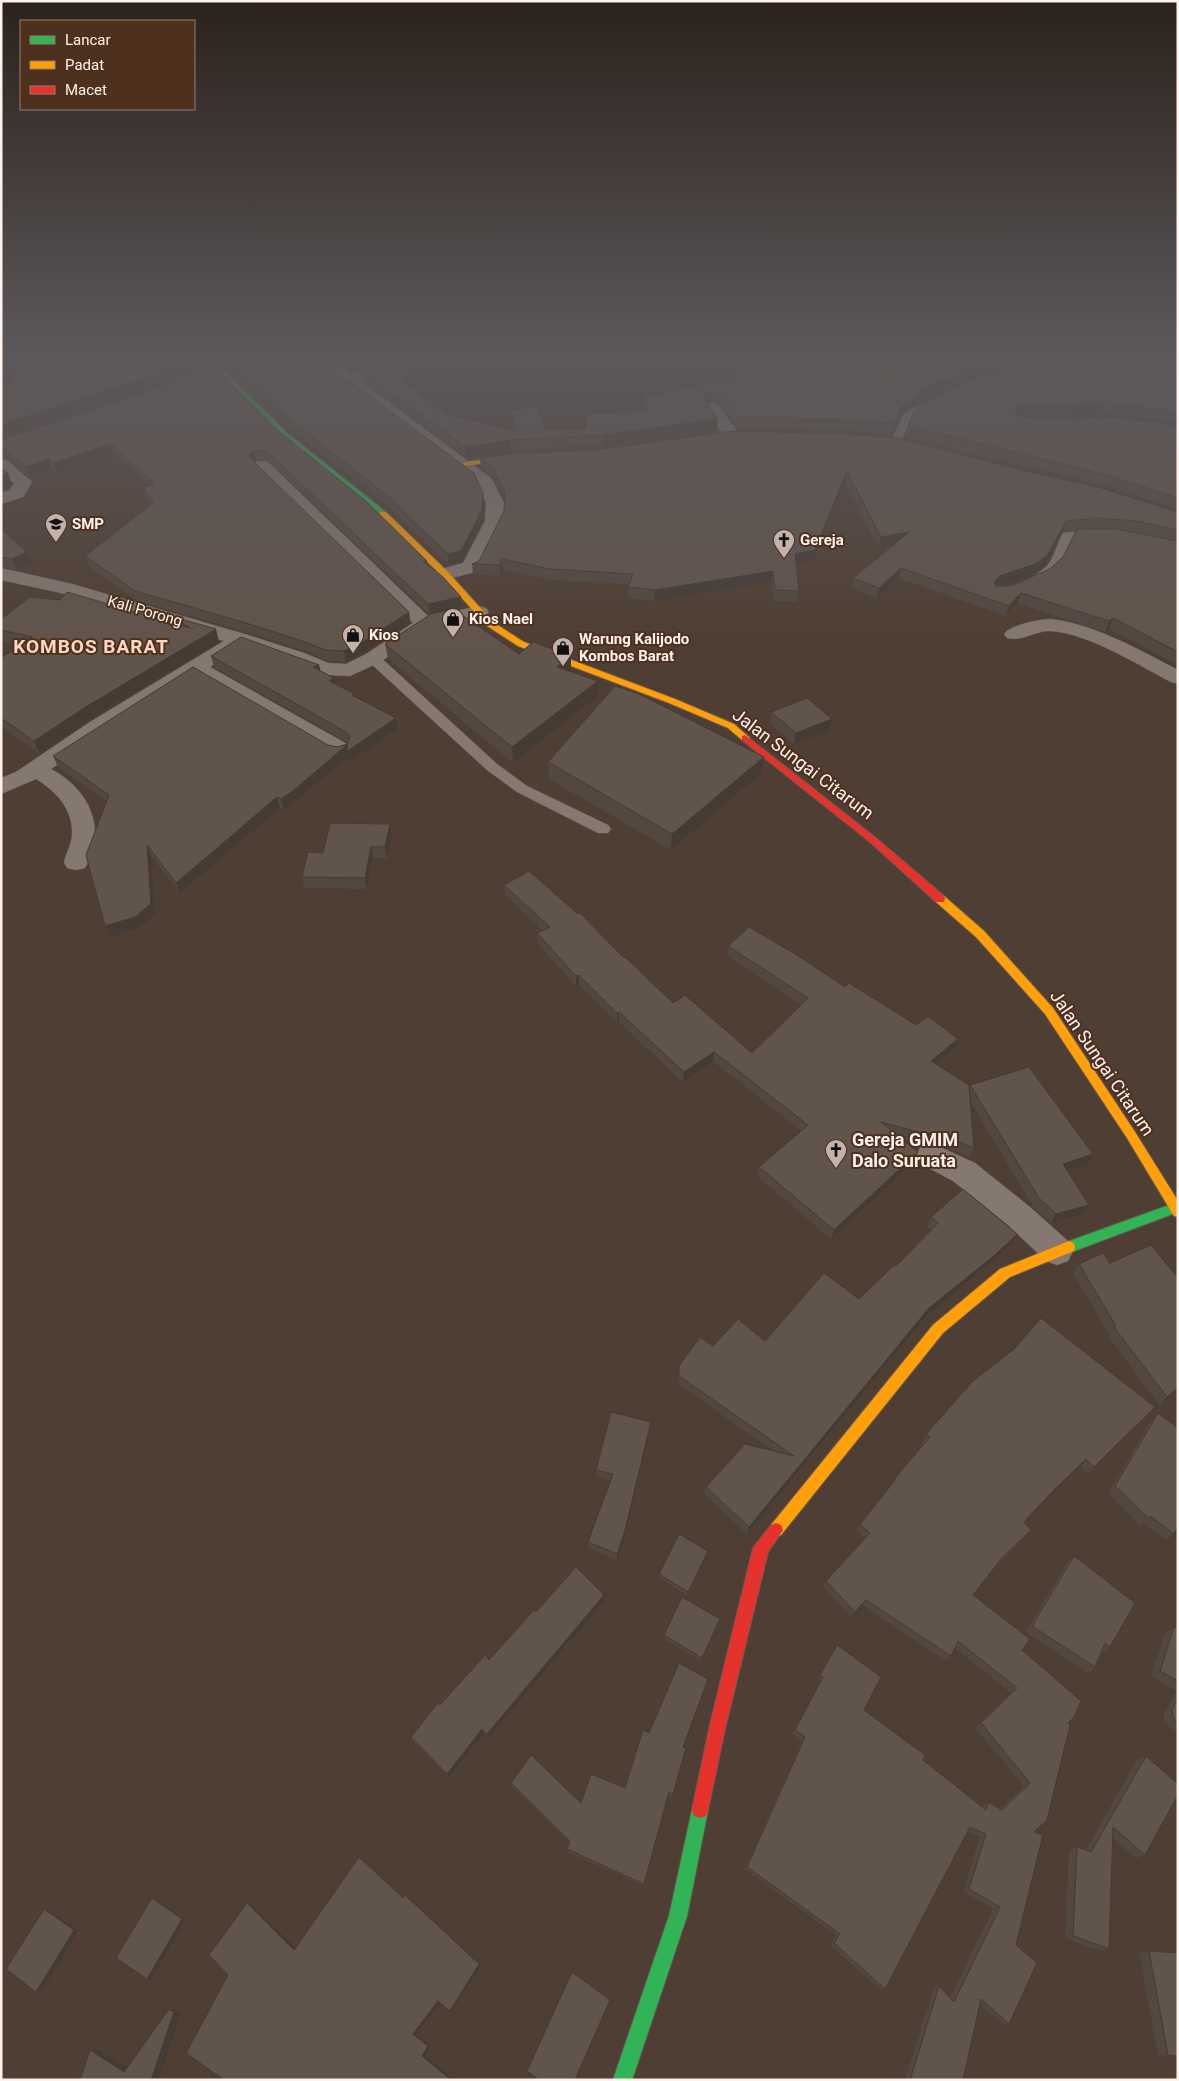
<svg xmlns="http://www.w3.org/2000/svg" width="1179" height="2081" viewBox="0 0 1179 2081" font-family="Roboto,sans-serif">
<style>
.green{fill:#656214}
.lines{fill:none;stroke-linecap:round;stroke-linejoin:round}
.lane-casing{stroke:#685b52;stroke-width:1}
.street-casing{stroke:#685b52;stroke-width:1}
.fast-casing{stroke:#685b52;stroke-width:2}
.slow-casing{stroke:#685b52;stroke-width:2}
.jam-casing{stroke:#685b52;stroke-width:2}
.lane{fill:#857870;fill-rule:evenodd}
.street{fill:#857870;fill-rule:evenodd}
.fast{fill:#30b455;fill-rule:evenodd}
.slow{fill:#ff9f0a;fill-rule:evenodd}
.jam{fill:#e5322d;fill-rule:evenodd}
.wall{fill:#534840;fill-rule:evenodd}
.shaded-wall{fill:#443b34}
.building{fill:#61544b;stroke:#443b34}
.labels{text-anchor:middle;stroke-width:4;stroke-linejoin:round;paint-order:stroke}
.far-poi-label{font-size:15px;font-weight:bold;fill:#fff2ec;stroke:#4e301e;text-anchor:start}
.far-street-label{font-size:15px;fill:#fff2ec;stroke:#4e301e}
.street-label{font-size:18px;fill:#fff2ec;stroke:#4e301e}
.poi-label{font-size:18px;font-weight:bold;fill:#fff2ec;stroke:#4e301e;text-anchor:start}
.far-district-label{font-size:19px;font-weight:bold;letter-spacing:1px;fill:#fed6c1;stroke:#4e301e}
</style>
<rect width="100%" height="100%" fill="#4f3e33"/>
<path class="green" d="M771,354H984L978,361L970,365L969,374L951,369L883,383L738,392L732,358L766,360Z"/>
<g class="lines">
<g class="lane-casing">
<g id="lane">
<path d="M1033,354H1043C1038,369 1029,379 1012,376V372C1024,369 1029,367 1033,354Z"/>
<path d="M935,398L939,399V403L913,416L900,443H892L891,441L905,412Z"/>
<path d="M1097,529L1103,532L1101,534L1072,538C1066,554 1052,589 1030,584L1028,581C1033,575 1041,572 1047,566C1055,556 1057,543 1063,533Z"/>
<path d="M373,654L378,655L497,764L527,786L608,825L611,829L608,833H598L517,792L487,770L368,661L366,658L368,655Z"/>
</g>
</g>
<g class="street-casing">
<g id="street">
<path d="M317,354H333L352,375L355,372L402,360L443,356L448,358L451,361L448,364L443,366L402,370L358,379L492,479L504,503L503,521L478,571L445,580L438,578L435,574L438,570L463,563L485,521L486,503L476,482L336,377Z"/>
<path d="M712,403L718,405L737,431L739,434L737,437H725L704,408L706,405Z"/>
<path d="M1,459L7,460L32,482L23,497L1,504V493L10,490L14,483L1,473Z"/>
<path d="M262,461L268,462L429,617L479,606L486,608L489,612L486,616L432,628L380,662L350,676L328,675L310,671L290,661L243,646L210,667L347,744L350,749L347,754L339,756L331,754L196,676L106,732L51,769C89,789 108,829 85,868L76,870L67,868L64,862C66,854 71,845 72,836C74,810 56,791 36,779L1,794V778L16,772L90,722L224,641L61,593L1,580V568L72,584L248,635L304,653L328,663L346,664L366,654L413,623L256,470L253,466L256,462Z"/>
<path d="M1051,619C1097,625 1137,649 1178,670V684L1171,682C1136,664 1090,634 1051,631C1036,630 1022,642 1007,638L1004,634C1010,625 1040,619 1051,619Z"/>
<path d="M931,1143L975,1163L1030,1207L1068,1241L1073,1251L1068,1261L1057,1265L1046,1261L1008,1225L953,1181L921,1164L916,1155L921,1146Z"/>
</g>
</g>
<g class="fast-casing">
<g id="fast">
<path d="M201,354H207L287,433L386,512V516H380L283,435Z"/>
<path d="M1175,1203L1178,1204V1212L1069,1253L1064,1251L1063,1247L1064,1243Z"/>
<path d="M700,1802L706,1804L708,1810L687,1916L632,2080H613L669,1916L692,1810L694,1804Z"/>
</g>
</g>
<g class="slow-casing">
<g id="slow">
<path d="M518,455L520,456V458L465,466L462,464L465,462Z"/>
<path d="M380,512H386L448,572L493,622L524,642L675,699L734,724L750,738L748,740H742L728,728L669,703L518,646L487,626L442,576L380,516Z"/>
<path d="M940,895L944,896L984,931L1053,1008L1135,1132L1178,1201V1217L1174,1216L1127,1138L1045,1014L976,937L936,902L935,899L936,896Z"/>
<path d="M1069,1241L1074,1243L1075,1247L1074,1251L1010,1277L943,1333L781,1535L776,1537L771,1535L769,1530L771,1525L933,1325L1000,1269Z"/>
</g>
</g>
<g class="jam-casing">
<g id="jam">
<path d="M745,735L876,838L944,896L945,899L944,902H936L870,842L742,740V736Z"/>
<path d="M776,1523L781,1525L783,1530L768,1552L725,1729L708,1810L706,1816L700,1818L694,1816L692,1810L709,1729L753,1548L771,1525Z"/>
</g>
</g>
<use href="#lane" class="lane"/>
<use href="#street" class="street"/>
<use href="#fast" class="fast"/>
<use href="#slow" class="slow"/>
<use href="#jam" class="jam"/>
</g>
<g class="wall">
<path d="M1,354H201L203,363L154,385L1,436V390L5,389L27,361L24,359L17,361L1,381Z"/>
<path d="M214,354H321L333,369L483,493L484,503L483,520L462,561L449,565L384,503L292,430L222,360Z"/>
<path d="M335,354H445L421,356L364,367L347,368Z"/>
<path d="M518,354H693L636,367L635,360L593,364L591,361L531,368H473L472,373L407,372L406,362Z"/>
<path d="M981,354H1031L1028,364L1024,367L1171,362L1177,364L1169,354H1178V422L1099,412L1073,415L1022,414L1018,415L1025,418L1178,425V510L1109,487L906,437L908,426L964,382L958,383L926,397L901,416L892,434L845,430L737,427L720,404L711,401L706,403L717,429L604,445L511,450L465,457L362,381L361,371L412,386L411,387L445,414L514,431L511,420L510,410L546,430L586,429L617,413L644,411V396L769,379L887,381L926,376L975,366L977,358Z"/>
<path d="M276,429L427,561L428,565L462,607L453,609L519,654L571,656V672L598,696L513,763L388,659L385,644L430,615L269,461L256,460L254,463L409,612L410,623L365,652L346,662L328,661L305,651L249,633L138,601L89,567L85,556L151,505L146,498L143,487L148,485L114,454L57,473L52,469L29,477L8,459L1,458V440Z"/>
<path d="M732,431L1178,512V665L1109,629L1105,632L1018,603L1005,616L899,578L877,598L851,588L853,578L892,545L879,548L845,482L813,561L796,564L799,591L797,602L773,601L772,582L654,601L628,598L629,584L551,580L503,570L501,576L473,574L472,564L479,561L504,511L505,500L494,478L481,468L480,458L604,449ZM1095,528L1109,529H1084ZM1076,530L1063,557L1050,569L1010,586H1000L1032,575L1044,567L1063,531ZM1121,530L1132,531L1168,539Z"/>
<path d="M1,529L31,563L16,569L1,567Z"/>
<path d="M174,617L219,642L89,720L40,754L1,726V658L20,645L1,641V619L176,624Z"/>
<path d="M211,656L319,665L320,671L335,683L356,697L397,729L348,763L347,757L295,802L284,810L280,808L180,893L151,856L155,915L139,928L110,937L105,926L107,801L58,767L53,756L328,745L337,747L347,744V742L214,667Z"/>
<path d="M771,712L832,719L830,730L794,744L770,723Z"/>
<path d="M764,757L762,773L671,850L549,779L548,762Z"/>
<path d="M390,824L392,835L387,858H373L367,889L304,888L302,877L323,853Z"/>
<path d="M504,885L624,958L673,1003L752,1053L801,1005L727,956L728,946L845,987L954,1049L936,1064L969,1088L970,1085L1087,1164L1067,1171L1089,1205L1083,1214L1051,1223L1034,1208L970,1101L974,1148L969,1157L932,1141L922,1144L900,1138L914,1162L831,1239L757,1176L759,1167L801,1131L713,1061L683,1082L619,1022L617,1023L579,985L576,986L538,944L537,933L543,931L505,895Z"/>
<path d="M931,1217L1017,1234L1012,1243L990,1263L925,1317L747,1534L704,1494L706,1487L774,1451L678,1384L679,1366L713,1346L765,1341L859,1299L896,1266L931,1230L927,1226Z"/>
<path d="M1110,1263L1178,1278V1390L1160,1406L1108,1336L1109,1334L1073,1273L1079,1264Z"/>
<path d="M1155,1407L1088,1474L1080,1466L1046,1499L1024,1522L1026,1536L999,1563L973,1595L1022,1650L1068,1723L1034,1832L1016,1945L1009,2024L1003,2025L980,2004L963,2080H905L934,1987L939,1986L950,1998L993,1909L963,1891L980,1837L968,1832L885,1989L881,1990L830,1945L836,1935L745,1869L802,1741L792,1734L820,1682L817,1680L837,1645L864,1710L923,1760L982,1807V1806L988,1802L1000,1809L1024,1786L975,1728L1011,1693L955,1648L951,1656L946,1661L863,1605L852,1617L823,1587L826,1581L865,1538L856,1530L860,1524L891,1485L895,1478L924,1444L922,1442L926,1434Z"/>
<path d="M1158,1413L1174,1534L1166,1540L1143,1523L1140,1525L1108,1493L1151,1421Z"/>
<path d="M650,1429L624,1540L617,1560L588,1548V1542L611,1480L596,1476V1470Z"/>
<path d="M707,1555L687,1595L659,1577V1574Z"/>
<path d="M1074,1556L1110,1647L1103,1653L1102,1652L1095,1667L1088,1673L1026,1632L1067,1563Z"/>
<path d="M604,1601L488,1738L484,1733L449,1777L413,1741L411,1737L440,1705L489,1660L536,1612Z"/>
<path d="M719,1622L701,1661L663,1638L664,1635Z"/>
<path d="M1174,1627L1178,1629V1732L1164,1723V1714L1177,1691L1151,1676L1165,1633Z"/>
<path d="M683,1747L673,1794L672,1797L668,1795L643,1885L567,1852V1849L569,1842L512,1786L511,1783L581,1803L625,1788Z"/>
<path d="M1146,1756L1145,1855L1136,1858L1112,1838L1109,1949L1100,1951L1065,1938L1069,1850L1077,1847L1086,1850L1137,1760Z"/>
<path d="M1149,1951L1178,1953V2056L1158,2055L1139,1953Z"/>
</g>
<g class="shaded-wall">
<path d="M12,354H22L24,359L17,361L1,381V367Z"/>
<path d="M200,354H201L203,363L154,385L1,436V425Z"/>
<path d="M383,354H445L421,356L364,367L363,358Z"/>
<path d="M570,354H591V361L531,368V358Z"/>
<path d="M604,354H635V360L593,364V355Z"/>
<path d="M651,354H693L636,367L637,357Z"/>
<path d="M1031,354L1028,364L1023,367L958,383L926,397L901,416L892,434L894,424L902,406L928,387L961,373L1026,357Z"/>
<path d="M472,358L473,368L472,373L471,363Z"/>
<path d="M411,376L412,386L403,389L402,379Z"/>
<path d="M712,391L711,401L705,403L703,398L706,393Z"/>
<path d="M1102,402L1099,412L1073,415L1076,405Z"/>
<path d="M1025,404L1022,414L1015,416V410L1018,406Z"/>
<path d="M718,419L717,429L604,445V435Z"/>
<path d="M510,440L511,450L465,457V447Z"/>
<path d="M111,444L114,454L57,473L54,463Z"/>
<path d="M254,450L256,460L251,466L249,456Z"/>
<path d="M49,459L52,469L29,477L26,467Z"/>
<path d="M847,471L845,482L813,561L793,565L795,554Z"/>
<path d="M8,473L11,483L1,487V475Z"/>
<path d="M483,493L484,503L483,520L462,561L449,565L448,554Z"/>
<path d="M1066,521L1063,531L1044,567L1032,575L997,587L994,582Z"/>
<path d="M909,532L906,542L879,548L881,537Z"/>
<path d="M27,552L31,563L16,569L12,559Z"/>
<path d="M502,559L503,570L501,576L500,565Z"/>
<path d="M901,568L899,578L877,598L879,588Z"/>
<path d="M773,571L772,582L654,601L655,590Z"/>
<path d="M1021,593L1018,603L1005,616L1009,606Z"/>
<path d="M461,597L462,607L430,615L428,604Z"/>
<path d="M409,612L410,623L365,652L346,662L344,651Z"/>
<path d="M1113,618L1109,629L1105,632L1109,621Z"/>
<path d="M216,629L219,642L89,720L40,754L34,741L84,708Z"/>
<path d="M571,656V672L557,667Z"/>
<path d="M319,665L321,675L313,667Z"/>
<path d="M334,678L336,689L329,681Z"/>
<path d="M598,681V696L513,763L512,747Z"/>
<path d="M396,718L397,729L348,763L347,757L295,802L284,810L281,799L348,744Z"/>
<path d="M832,719L830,730L794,744L796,733Z"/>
<path d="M764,757L762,773L671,850L672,834Z"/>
<path d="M277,797L280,808L180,893L176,883Z"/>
<path d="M390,824L392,835L387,858L385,847Z"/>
<path d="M147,845L151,856L155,915L139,928L110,937L105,926Z"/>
<path d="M371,847L373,858L367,889L365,878Z"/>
<path d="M579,975V985L576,986V976Z"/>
<path d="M619,1012V1022L617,1023V1013Z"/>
<path d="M958,1039L954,1049L927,1071L931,1061Z"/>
<path d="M714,1052L713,1061L683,1082L684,1072Z"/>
<path d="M935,1132L932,1141L922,1144L925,1134Z"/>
<path d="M918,1152L914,1162L831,1239L834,1230Z"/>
<path d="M1093,1154L1087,1164L1058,1174L1063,1164Z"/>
<path d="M1089,1205L1083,1214L1051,1223L1056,1214Z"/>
<path d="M1017,1234L1012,1243L990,1263L925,1317L747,1534L749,1527L929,1308Z"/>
<path d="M1178,1388V1390L1160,1406L1167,1397Z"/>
<path d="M1155,1407L1088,1474L1094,1467Z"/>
<path d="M651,1422L650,1429L624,1540L617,1560V1554Z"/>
<path d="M1086,1459L1080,1466L1018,1528L1052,1492Z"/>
<path d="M708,1551L707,1555L687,1595L688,1592Z"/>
<path d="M604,1595V1601L488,1738L487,1734Z"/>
<path d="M866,1600L863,1605L852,1617L855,1612Z"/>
<path d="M482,1729L484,1733L449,1777L447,1774Z"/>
<path d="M408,1897L481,1965L452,2011H450Z"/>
<path d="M152,1898L155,1899L185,1920L151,1980L147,1979Z"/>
<path d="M247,1903L252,1905L299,1951L294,1950Z"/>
<path d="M44,1909L49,1910L78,1931L41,1992H36Z"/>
<path d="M438,2001L441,2002L415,2034L431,2046L425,2055L454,2080H451L422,2056L413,2034Z"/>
<path d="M169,2009L176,2010L181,2012L159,2080H151Z"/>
<path d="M90,2050H99L132,2071L124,2072Z"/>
</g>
<g class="building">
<path d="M1,354H12L1,367Z"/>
<path d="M27,354H200L152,376L1,425V390L5,389L29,358Z"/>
<path d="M224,354H321L333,369L474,473L483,493L482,510L461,551L448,554L383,492L290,420Z"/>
<path d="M342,354H383L363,358L345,359Z"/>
<path d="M518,354H570L531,358H472L471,363L406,362L421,359Z"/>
<path d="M636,354H651L637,357Z"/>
<path d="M981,354H1031L1026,357L961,373L928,387L902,406L894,424L847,420L738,417L720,394L712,391L706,393L703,398L718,419L604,435L510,440L465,447L361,371L396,364L411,376L402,379L445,414L517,432L510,410L537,407L546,430L586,429L587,413H618L617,412L647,411L644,396L750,376L769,379L855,358L887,381L918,371L926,376L982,364L977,358Z"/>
<path d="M1044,354H1165L1171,362L1178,364V412L1102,402L1076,405L1025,404L1018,406L1015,410L1017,415L1025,418L1076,419L1102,416L1178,425V498L1113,477L908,426L914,411L927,401L968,380L1034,365L1043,357Z"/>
<path d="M211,363L276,429L368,503L427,561H423L443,577L461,597L428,604L267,451L254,450L249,456L253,461L409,612L363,642L344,651L326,650L302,641L246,623L135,591L85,556L153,503L143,487L154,483L111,444L54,463L49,459L26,467L5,449L1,448V440L165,385Z"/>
<path d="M732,431L847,434L898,438L1022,470L1101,488L1178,512V530L1136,521L1099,518L1066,521L1047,556L1035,564L1000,576L994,582L996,586H1010L1050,569L1063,557L1077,529H1116L1178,541V652L1113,618L1109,621L1021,593L1009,606L901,568L879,588L853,578L909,532L881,537L847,471L815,550L795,554L799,591L775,590L773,571L655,590L628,587L633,574L550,569L502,559L500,565L472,564L479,561L504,511L505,492L493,468L480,458L511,454L604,449Z"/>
<path d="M1,468L8,473L1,475Z"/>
<path d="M1,529L27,552L12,559L1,557Z"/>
<path d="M67,592L190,628L174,617L216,629L84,708L34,741L1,718V658L32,637L1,630V619L30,597L60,600Z"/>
<path d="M453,609L519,654L533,642L571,656L557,667L598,681L512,747L385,644L431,614Z"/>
<path d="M241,637L319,665L313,667L334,678L329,681L355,694L352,695L396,718L346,752L348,744L293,791L281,799L277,797L176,883L147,845L151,904L135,917L105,926L86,855L109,795L53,756L193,667L328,745L337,747L347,744L350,737L346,732L211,656Z"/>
<path d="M615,686L639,694L764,757L672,834L548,762Z"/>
<path d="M807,698L832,719L796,733L771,712Z"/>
<path d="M330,823L390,824L385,847H371L365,878L302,877L308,852L323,853Z"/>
<path d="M529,871L578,914L580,913L624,958L625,957L673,1003L685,995L752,1053L808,998L728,946L749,927L797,955L845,987L849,983L916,1025L928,1016L958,1039L931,1061L969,1085L974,1148L935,1132L925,1134L881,1122L918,1152L834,1230L759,1167L808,1125L714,1052L684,1072L619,1012L617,1013L579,975L576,976L537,933L550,927L504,885Z"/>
<path d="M1029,1067L1093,1154L1063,1164L1089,1205L1056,1214L1039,1198L970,1085Z"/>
<path d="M963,1189L1017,1234L995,1255L929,1308L749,1527L706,1487L745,1444L794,1456L679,1376V1366L700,1337L713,1346L738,1319L765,1341L824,1273L859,1299L894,1265L896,1266L938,1223L931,1217Z"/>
<path d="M1151,1245L1178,1278V1388L1167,1397L1114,1327L1116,1326L1079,1264L1103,1253L1110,1263Z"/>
<path d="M1041,1318L1155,1407L1094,1467L1086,1459L1052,1492L1024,1522L1031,1530L1002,1558L973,1595L1030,1639L1022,1650L1081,1701L1074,1717L1068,1723L1070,1725L1047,1820L1034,1832L1043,1835L1016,1945L1037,1963L1009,2024L981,1999L963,2080H910L939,1986L954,2002L1000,1907L969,1889L986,1834L970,1827L885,1989L834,1943L840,1934L747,1867L805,1737L795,1730L823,1677L820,1675L837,1645L881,1677L864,1710L925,1755L923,1760L986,1810L988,1802L1002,1810L1030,1783L981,1723L1017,1688L958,1641L951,1656L866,1600L855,1612L826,1581L870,1533L860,1524L896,1479L895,1478L930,1437L926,1434L973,1381L1014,1349Z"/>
<path d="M611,1412L651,1422L624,1534L617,1554L588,1542L613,1474L596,1470Z"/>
<path d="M1158,1413L1178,1428V1526L1174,1534L1150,1516L1148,1518L1115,1486Z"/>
<path d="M679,1534L708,1551L688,1592L659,1574Z"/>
<path d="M1074,1556L1135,1603L1110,1647L1105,1643L1095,1667L1032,1626Z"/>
<path d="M576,1567L604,1595L487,1734L482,1729L447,1774L411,1737L438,1703L440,1705L485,1655L489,1660L534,1610L536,1612Z"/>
<path d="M682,1597L720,1619L702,1658L664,1635Z"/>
<path d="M1174,1627L1178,1629V1681L1160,1671Z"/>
<path d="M679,1663L708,1679L683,1747L686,1748L673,1794L669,1792L644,1884L567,1849L570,1841L511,1783L531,1755L581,1803L591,1774L625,1788L643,1730L649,1733Z"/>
<path d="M1178,1699V1722L1173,1718L1172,1709Z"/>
<path d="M1146,1756L1178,1784V1795L1145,1855L1113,1827L1109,1949L1073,1936L1077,1847L1091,1852Z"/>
<path d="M359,1857L403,1898L405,1895L479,1964L450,2011L438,2001L413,2034L428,2046L422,2056L451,2080H224L186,2053L228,1975L209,1955L247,1903L294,1950Z"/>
<path d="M152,1898L182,1919L147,1979L116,1958Z"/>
<path d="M44,1909L74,1930L36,1992L6,1969Z"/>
<path d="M1149,1951L1178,1953V2056L1168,2055Z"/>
<path d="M572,1972L610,2000L575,2080H539L527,2071Z"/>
<path d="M169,2009L174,2012L151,2080H80L90,2050L124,2072Z"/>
</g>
<linearGradient id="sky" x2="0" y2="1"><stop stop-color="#2b221c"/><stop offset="0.55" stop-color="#5d585b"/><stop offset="1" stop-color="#5d585b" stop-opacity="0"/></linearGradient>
<rect width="1179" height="645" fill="url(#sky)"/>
<defs>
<g id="school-pin" transform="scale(1.125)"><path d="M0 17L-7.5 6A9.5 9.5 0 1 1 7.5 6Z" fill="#c1b3ab" stroke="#4e301e"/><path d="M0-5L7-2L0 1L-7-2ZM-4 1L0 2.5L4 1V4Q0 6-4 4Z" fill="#111"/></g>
<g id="church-pin" transform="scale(1.125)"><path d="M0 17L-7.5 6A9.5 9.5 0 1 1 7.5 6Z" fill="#c1b3ab" stroke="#4e301e"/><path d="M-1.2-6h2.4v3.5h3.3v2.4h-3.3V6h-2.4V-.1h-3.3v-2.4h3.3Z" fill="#111"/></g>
<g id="shop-pin" transform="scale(1.125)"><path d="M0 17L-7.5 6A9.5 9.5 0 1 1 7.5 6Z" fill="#c1b3ab" stroke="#4e301e"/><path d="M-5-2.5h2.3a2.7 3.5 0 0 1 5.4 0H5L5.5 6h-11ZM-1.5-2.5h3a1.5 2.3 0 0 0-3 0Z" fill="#111"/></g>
</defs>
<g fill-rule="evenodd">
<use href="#school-pin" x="56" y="524"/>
<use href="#church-pin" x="784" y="540"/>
<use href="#shop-pin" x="453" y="619"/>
<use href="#shop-pin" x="353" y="635"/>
<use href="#shop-pin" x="563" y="648"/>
<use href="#church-pin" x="836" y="1150"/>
</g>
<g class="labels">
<g class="far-poi-label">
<text x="72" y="529">SMP</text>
<text x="800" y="545">Gereja</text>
<text x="469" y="624">Kios Nael</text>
<text x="369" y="640">Kios</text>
<text x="579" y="644">Warung Kalijodo<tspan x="579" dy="17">Kombos Barat</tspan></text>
</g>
<g class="far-street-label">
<text transform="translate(145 611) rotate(16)" y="5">Kali Porong</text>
</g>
<g class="street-label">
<text transform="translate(803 764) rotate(37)" y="6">Jalan Sungai Citarum</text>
<text transform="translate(1102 1063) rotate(56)" y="6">Jalan Sungai Citarum</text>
</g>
<g class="poi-label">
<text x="852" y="1146">Gereja GMIM<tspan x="852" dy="21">Dalo Suruata</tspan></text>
</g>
<g class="far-district-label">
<text x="91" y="653">KOMBOS BARAT</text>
</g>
</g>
<rect width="1179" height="2081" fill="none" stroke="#fff2ec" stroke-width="5"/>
<rect x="20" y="20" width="175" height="90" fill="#4e301e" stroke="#957e70"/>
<rect x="30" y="36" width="25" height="8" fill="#30b455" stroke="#957e70"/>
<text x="65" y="45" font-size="15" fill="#fff2ec">Lancar</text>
<rect x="30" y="61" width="25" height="8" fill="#ff9f0a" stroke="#957e70"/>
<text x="65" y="70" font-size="15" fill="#fff2ec">Padat</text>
<rect x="30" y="86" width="25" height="8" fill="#e5322d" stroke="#957e70"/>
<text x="65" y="95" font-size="15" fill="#fff2ec">Macet</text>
</svg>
